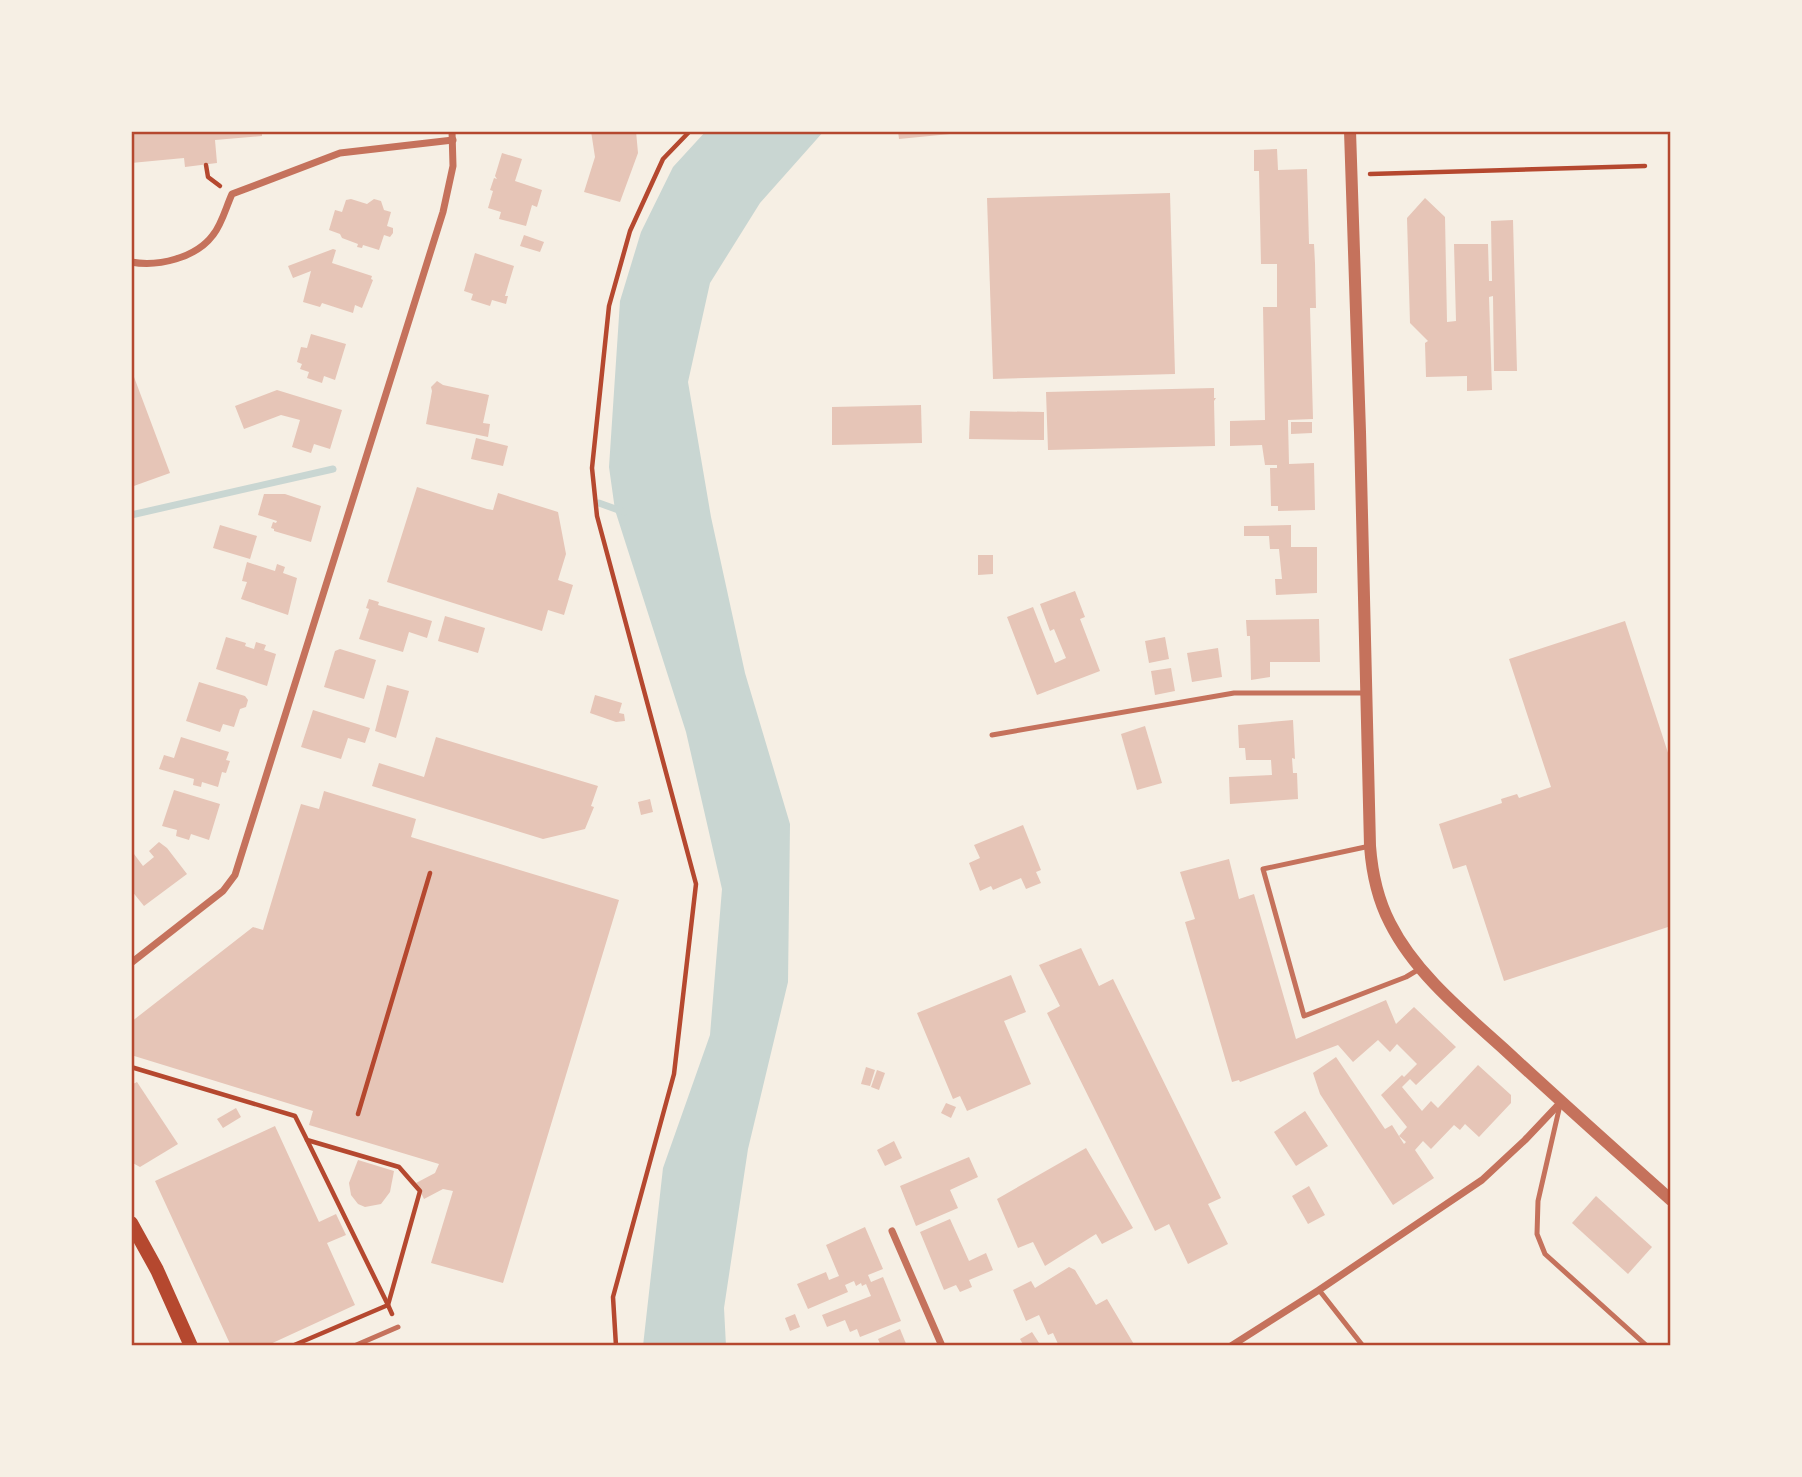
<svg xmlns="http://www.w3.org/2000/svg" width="1802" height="1477" viewBox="0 0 1802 1477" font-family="'Zilla Slab',serif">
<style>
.water{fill:#c9d6d2}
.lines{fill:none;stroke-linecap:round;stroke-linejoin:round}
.stream{stroke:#c9d6d2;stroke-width:7}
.building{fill:#e6c5b7}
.path{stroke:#b5482f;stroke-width:4.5}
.service{stroke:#c5725c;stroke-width:5}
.minor{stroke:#c5725c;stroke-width:7}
.tertiary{stroke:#c5725c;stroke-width:12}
.secondary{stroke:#b5482f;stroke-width:14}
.neatline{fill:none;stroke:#b5482f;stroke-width:2.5}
</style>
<rect width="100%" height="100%" fill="#f6efe4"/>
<path class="water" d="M706,131H824L760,203L710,283L688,382L711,517L745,673L790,824L788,982L748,1149L724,1308L726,1346H643L663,1168L710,1035L722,889L686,732L615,510L609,467L620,301L641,232L673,167Z"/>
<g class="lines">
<g class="stream">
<path d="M599,503L624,512"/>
<path d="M131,515L333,469"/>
</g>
</g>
<g class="building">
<path d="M131,131H262V136L215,140L217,163L185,167L184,158L131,163Z"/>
<path d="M591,131H636L638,153L620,202L584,192L595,157Z"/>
<path d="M898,131H960V133L899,139Z"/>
<path d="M1277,149L1278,170L1307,169L1309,244H1314L1315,263L1316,308H1310L1313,419L1288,420L1289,464L1314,463L1315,510L1278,511V506H1271L1270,468H1277V465H1265L1262,445L1230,446V421L1265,420L1263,307H1277V264H1261L1259,171H1254V150Z"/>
<path d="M502,153L522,159L515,181L542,190L537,207L532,205L526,226L499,219L501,212L488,208L493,191L490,190L494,178L497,179L495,176Z"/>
<path d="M1170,193L1175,374L993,379L987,198Z"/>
<path d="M1425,198L1445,217L1447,322L1456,321L1454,244H1488L1489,281H1492L1491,221L1513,220L1517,371H1494L1493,296L1489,297L1492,390L1467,391V376L1426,377L1425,343L1428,341L1410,323L1407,218Z"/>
<path d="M351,199L367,204L374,199L381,201L384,210L391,212L387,226L393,228V233L390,237L384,235L379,250L363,245L362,248L357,247L358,244L342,238L340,234L329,230L335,210L342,212L346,200Z"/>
<path d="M524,235L544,242L540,252L520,246Z"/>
<path d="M333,249L336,250L332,263L372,276L371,279L373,280L362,308L355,305L353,313L322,303L320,307L303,302L311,271L293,278L288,266Z"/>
<path d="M475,253L514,266L505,296H508L506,304L492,300L490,306L471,300L473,294L464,291Z"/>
<path d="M311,334L346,344L335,380L324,376L322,383L307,378L309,372L300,369L302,364L297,362L301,347L307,348Z"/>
<path d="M131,369L170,473L131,487Z"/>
<path d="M437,381L443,385L489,395L483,423L490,424L488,437L426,424L432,391L431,387Z"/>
<path d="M1214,388V398H1216L1214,401L1215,446L1048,450L1046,392Z"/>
<path d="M277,390L342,410L330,449L314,444L311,453L292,447L300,420L281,415L244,429L235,406Z"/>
<path d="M921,405L922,443L832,445V407Z"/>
<path d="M970,411L1044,412V440L969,439Z"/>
<path d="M1291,422H1312V433L1291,434Z"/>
<path d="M476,438L508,446L503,466L471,459Z"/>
<path d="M417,487L487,509L493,510L498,493L558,512L566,554L558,580L573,585L564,615L548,610L542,631L387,582Z"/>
<path d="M264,494H285L321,506L311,542L274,531V529L271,528L273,522L276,523L277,521L258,515Z"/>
<path d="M220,525L257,536L250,559L213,548Z"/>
<path d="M1291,525V547H1317V593L1276,595L1275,579H1282L1279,549H1270L1269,536H1244V526Z"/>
<path d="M978,555H993V574L978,575Z"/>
<path d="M247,562L275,571L277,564L285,567L283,573L297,578L288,615L241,599L247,582L242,581Z"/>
<path d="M1075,591L1085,617L1080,619L1100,671L1037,695L1007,617L1033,607L1055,663L1066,658L1054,629L1050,631L1040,604Z"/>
<path d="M369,599L379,602L378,605L432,621L427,638L409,632L403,652L359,639L369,609L366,608Z"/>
<path d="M445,616L485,628L478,653L438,641Z"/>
<path d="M1319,619L1320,662H1270V677L1251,680L1250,636H1247L1246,620Z"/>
<path d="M1625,621L1671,762V926L1504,981L1466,865L1453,869L1439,824L1502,803L1501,799L1517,794L1519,798L1551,787L1509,659Z"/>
<path d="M226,637L246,643L245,646L254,649L256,642L266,645L264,650L276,654L267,686L216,669Z"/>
<path d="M1165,637L1169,659L1149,663L1145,641Z"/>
<path d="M1218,648L1222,677L1192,682L1187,653Z"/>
<path d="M340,649L376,660L364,699L324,687L335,651Z"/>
<path d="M1171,668L1175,691L1155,695L1151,671Z"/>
<path d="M199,682L245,696L248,700L246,707L240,709L234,727L223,724L220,732L186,721Z"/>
<path d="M387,685L409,691L396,738L375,731Z"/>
<path d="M595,695L622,703L619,713L624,714L625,721L616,722L590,713Z"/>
<path d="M313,710L370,728L365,743L348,738L341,759L301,747Z"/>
<path d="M1293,720L1295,759L1292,758L1293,773H1297L1298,799L1230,804L1229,777L1272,775L1271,760H1246L1245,748H1239L1238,725Z"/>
<path d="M1145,726L1162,783L1137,790L1121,734Z"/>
<path d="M181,737L229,752L226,760L230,761L226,773L222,772L218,787L202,782L201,787L193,785L194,779L159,769L164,755L174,758Z"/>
<path d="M436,737L598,786L591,806L594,807L585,829L543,839L372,786L379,763L424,777Z"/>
<path d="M174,790L220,804L209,840L191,834L189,840L176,836L177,830L162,826Z"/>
<path d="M324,791L416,819L411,837L619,900L503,1283L431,1263L453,1191L443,1189L424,1199L416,1183L435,1173L439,1164L309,1125L313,1111L131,1055V1022L253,927L263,930L301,804L319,809Z"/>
<path d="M650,799L653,812L641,815L638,802Z"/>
<path d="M1023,825L1041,870L1036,872L1041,883L1026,889L1021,878L993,890L991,886L980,891L969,863L980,858L974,845Z"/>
<path d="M159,842L167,848L187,874L144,906L131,890V856L134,854L143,866L154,857L149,851Z"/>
<path d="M1229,859L1239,899L1254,894L1296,1039L1386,1000L1396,1024L1414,1007L1456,1047L1416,1085L1410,1079L1402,1087L1422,1111L1431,1101L1438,1108L1478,1065L1511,1095V1103L1479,1137L1465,1124L1460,1130L1454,1125L1431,1149L1423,1141L1415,1150L1434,1178L1393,1205L1320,1094L1313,1073L1336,1057L1385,1129L1392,1125L1404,1144L1406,1142L1399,1136L1407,1127L1381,1095L1402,1075L1404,1077L1417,1064L1397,1044L1390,1052L1378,1040L1353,1062L1338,1045L1240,1082L1239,1080L1232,1082L1185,922L1195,919L1180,872Z"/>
<path d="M1081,948L1099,986L1113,979L1221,1198L1208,1204L1228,1244L1188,1264L1169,1224L1155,1231L1047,1013L1060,1006L1039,965Z"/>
<path d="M1011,975L1026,1012L1004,1021L1031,1084L967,1111L960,1096L953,1099L917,1013Z"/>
<path d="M866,1067L875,1070L870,1086L861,1084Z"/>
<path d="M877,1070L885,1073L879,1090L871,1087Z"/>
<path d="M137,1082L178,1144L140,1167L131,1162V1085Z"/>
<path d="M946,1103L956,1107L951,1118L941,1113Z"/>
<path d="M236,1108L241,1117L223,1128L217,1119Z"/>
<path d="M1305,1111L1328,1146L1296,1166L1274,1132Z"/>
<path d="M275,1126L319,1222L336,1214L346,1235L327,1243L355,1305L266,1346H231L155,1181Z"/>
<path d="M894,1141L902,1158L885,1166L877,1150Z"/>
<path d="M1086,1148L1133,1228L1102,1244L1096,1234L1045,1266L1033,1242L1018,1248L997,1199Z"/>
<path d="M969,1157L978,1177L950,1190L958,1208L916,1226L900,1186Z"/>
<path d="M358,1160L394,1171L390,1192L381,1204L365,1207L358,1204L351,1195L349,1183Z"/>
<path d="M1309,1186L1325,1215L1308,1224L1292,1196Z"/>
<path d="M1596,1196L1652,1247L1628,1274L1572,1223Z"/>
<path d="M950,1219L969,1261L986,1253L993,1270L969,1280L972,1287L960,1292L956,1285L944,1290L920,1232Z"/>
<path d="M865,1227L883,1269L868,1275L871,1282L883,1277L901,1321L860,1337L857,1329L850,1332L845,1320L827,1327L822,1315L871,1296L866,1284L862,1286L861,1283L856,1286L854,1281L845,1285L848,1292L808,1309L797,1284L826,1272L829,1280L839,1276L826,1245Z"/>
<path d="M1069,1267L1075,1270L1096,1305L1107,1299L1135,1346H1059L1053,1333L1048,1335L1039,1315L1026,1321L1013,1290L1031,1281L1035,1288Z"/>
<path d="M795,1314L800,1327L790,1331L785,1318Z"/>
<path d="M900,1329L907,1346H881L878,1339Z"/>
<path d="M1032,1332L1041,1346H1024L1020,1339Z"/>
</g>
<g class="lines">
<g class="path">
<path d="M206,165L208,177L220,186"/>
<path d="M1370,174L1645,166"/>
<path d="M131,1067L295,1116L307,1140L399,1167L420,1191L388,1305L392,1314"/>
<path d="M358,1114L430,873"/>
<path d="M292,1346L388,1305L307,1140"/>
<path d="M616,1346L613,1297L674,1074L696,884L597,516L592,468L609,306L630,231L663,159L690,131"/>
</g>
<g class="service">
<path d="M992,735L1234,693H1366"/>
<path d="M1370,846L1263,869L1304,1016L1406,977L1421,968"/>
<path d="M1560,1105L1538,1201L1537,1234L1545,1254L1647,1346"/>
<path d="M1319,1290L1363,1346"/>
<path d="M354,1346L398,1327"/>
</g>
<g class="minor">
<path d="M131,262C158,267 196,258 213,235C222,224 226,207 232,194L340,153L453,140"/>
<path d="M131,963L223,891L235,875L443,212L453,166L452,131"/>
<path d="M892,1231L942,1346"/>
<path d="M1231,1346L1319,1290L1482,1180L1525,1140L1561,1102"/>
</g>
<path class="tertiary" d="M1350,131L1360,432L1370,846C1372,873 1377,898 1390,923C1415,973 1463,1012 1504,1049C1559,1100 1615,1150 1671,1200"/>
<path class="secondary" d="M131,1223L157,1270L191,1346"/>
</g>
<rect width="1802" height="1477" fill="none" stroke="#f6efe4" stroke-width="266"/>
<rect x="133" y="133" width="1536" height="1211" class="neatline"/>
</svg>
